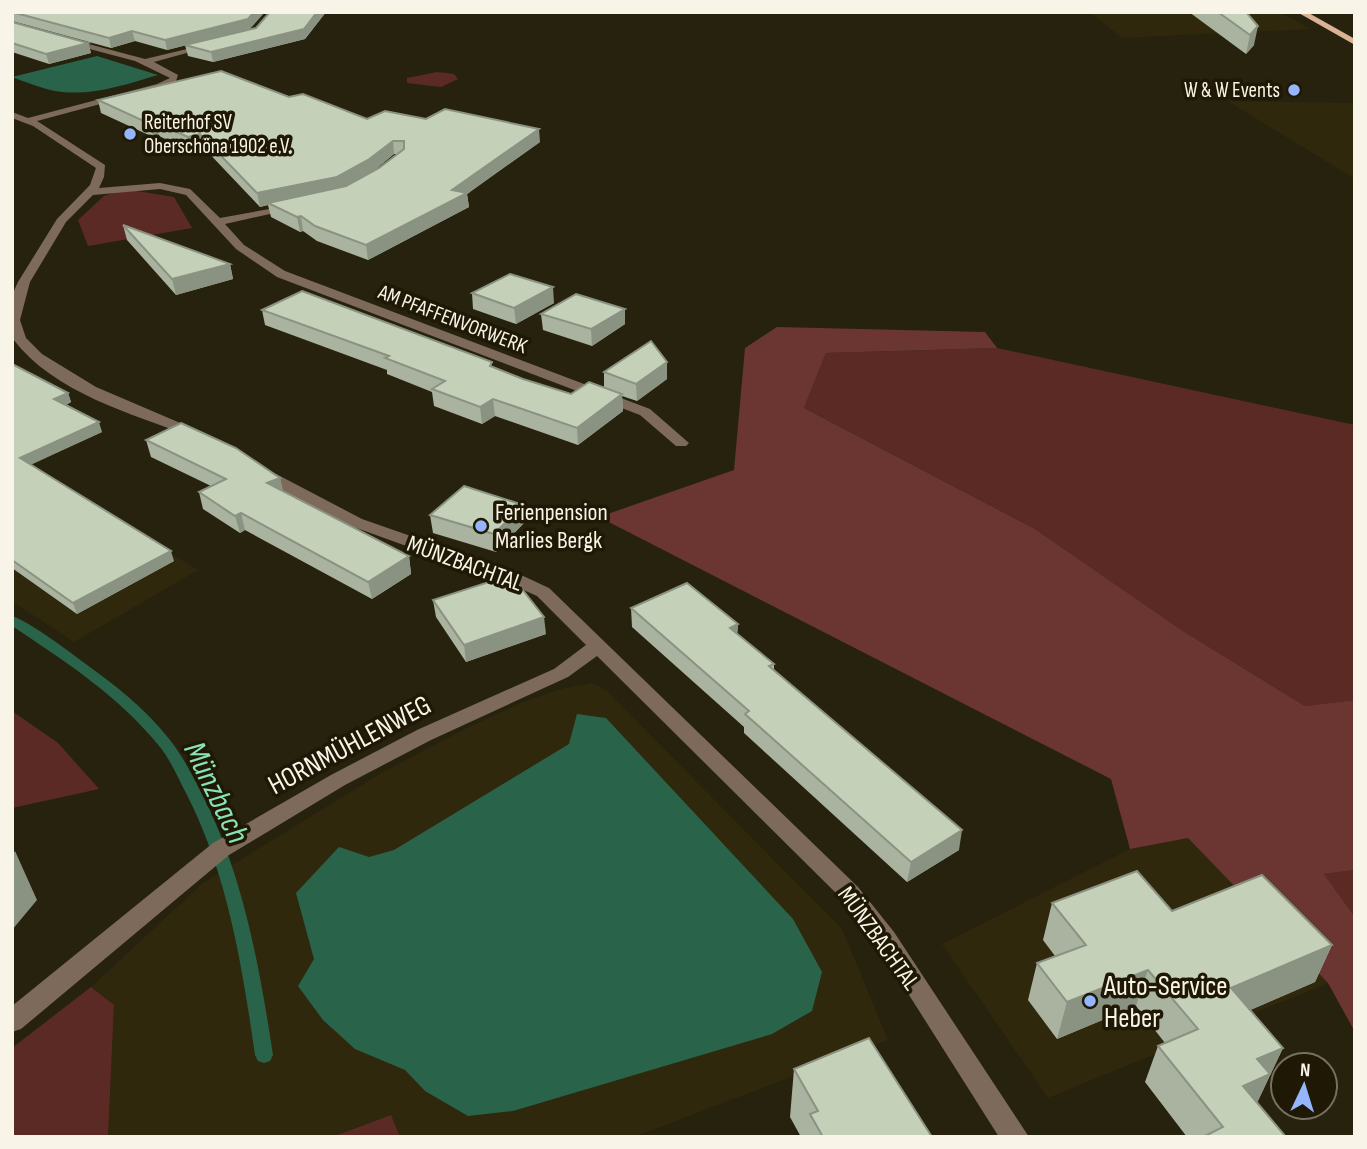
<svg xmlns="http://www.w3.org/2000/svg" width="1367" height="1149" viewBox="0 0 1367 1149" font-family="'Sofia Sans Condensed',sans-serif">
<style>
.built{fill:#2f280c}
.green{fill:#5c2a25}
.forest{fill:#6b3632}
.water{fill:#29644a}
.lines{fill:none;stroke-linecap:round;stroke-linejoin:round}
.stream{fill:#29644a;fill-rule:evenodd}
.minor{fill:#7d6a5b;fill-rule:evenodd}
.major{fill:#dbb393;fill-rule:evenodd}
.wall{fill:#a9b39f;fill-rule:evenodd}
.shaded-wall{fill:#8a9282}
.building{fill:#c5d0b9;stroke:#8a9282;stroke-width:2}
.poi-dot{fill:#95b6fd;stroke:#1e1805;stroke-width:2.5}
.labels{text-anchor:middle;stroke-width:7;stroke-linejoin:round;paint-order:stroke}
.far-poi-label{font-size:21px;fill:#f8f4e8;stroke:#1e1805;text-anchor:end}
.far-street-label{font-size:21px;fill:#f8f4e8;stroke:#1e1805}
.poi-label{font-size:24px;fill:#f8f4e8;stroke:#1e1805;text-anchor:start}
.street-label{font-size:24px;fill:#f8f4e8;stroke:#1e1805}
.near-street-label{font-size:28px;fill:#f8f4e8;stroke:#1e1805}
.near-poi-label{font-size:28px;fill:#f8f4e8;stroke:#1e1805;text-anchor:start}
.near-water-label{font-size:32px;font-style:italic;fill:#8ae2b8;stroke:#1e1805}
</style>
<rect width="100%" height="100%" fill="#27220e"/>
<g class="built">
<path d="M1090,12H1279L1311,29L1122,38Z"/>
<path d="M1228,101L1355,103V179L1231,103Z"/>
<path d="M12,459L198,570L74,642L12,601Z"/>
<path d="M593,683L606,690L842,929L888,1040L634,1137H400L391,1115L332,1137H108L114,1005L91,987L203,883L383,772L465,729L523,702L565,688Z"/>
<path d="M1188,838L1328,983L1048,1098L942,944L1130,849Z"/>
</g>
<g class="green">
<path d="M437,72L454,74L458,79L441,87L407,83V78Z"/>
<path d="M120,191H137L174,197L192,228L88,246L78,220L104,196Z"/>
<path d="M997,348L1355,425V700L1305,706L1183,631L1035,529L804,408L826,353Z"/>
<path d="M12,711L58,743L99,789L12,808Z"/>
<path d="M1355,870V917L1324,874Z"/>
<path d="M91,987L114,1005L108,1137H12V1048Z"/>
<path d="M391,1115L400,1137H332Z"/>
</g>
<path class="forest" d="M777,327L985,332L997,348L826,353L804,408L1035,529L1183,631L1305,706L1355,700V870L1324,874L1355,917V1032L1328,983L1188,838L1130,849L1111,779L599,517L734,470L745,348Z"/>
<g class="water">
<path d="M97,56L158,75C124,85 90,97 55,91C40,88 26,82 12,77Z"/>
<path d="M577,714L606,718L793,919L822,972L812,1011L772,1034L513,1111L468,1116L425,1091L405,1070L355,1049L323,1020L298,986L314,959L296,893L339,847L369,857L394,850L569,744Z"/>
</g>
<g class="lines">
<path class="stream" d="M12,616C30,622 67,650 83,662C115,685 146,709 170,740C182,755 191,773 200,790C243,873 259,964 273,1055L270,1061L264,1063L258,1061L255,1055C242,965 228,875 186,793C178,778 171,761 160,747C120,697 65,661 12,626Z"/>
<g class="minor">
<path d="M66,38L145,59L208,44L212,46L154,62L178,75L175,84L37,121L105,165L104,177L99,188L160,183L190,189L220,218L297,204V208L225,224L244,245L285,271L650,409L689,443L686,446H676L640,415L277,277L236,249L186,195L160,189L93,195L66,222L30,282L20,320L26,338L42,354L96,387L206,434L198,439L193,437C132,414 54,393 13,339L12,295L18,282L57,219L90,185L96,168L33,126L12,118V112L28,118L157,84L170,78L135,61L63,42Z"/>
<path d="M261,466L362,519L519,574L549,588L858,887L894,932L1029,1137H999L878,946L842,899L597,656L568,677L431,740L345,785L229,855L21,1029L12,1032V1006L213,843L331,775L417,730L554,669L586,645L537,596L506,582L351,526L293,497L255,474L253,471L255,468Z"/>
</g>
<path class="major" d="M1297,12H1307L1355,39V45Z"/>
</g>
<g class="wall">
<path d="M12,12L250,29L167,50L135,41L111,48L12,21Z"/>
<path d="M270,12H326L305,39L213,62L188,56L185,45L256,28Z"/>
<path d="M1189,12H1246L1254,45L1246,54Z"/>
<path d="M12,22L88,43L91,53L49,64L12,52Z"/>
<path d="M289,97L367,119L540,142L467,194L469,207L368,260L317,241L303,231L300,232L271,217L268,205L260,207L203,147L191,151L159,136L153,137L101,113L98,100ZM394,154H397L379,168L372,172Z"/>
<path d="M123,225L230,264L233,279L176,295L127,240Z"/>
<path d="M472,293L554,303L516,324L473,309Z"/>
<path d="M625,309V324L592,346L543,330L541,314Z"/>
<path d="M262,310L492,366L523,379L571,394L604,388V372L667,379L637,401L622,396L623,411L578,445L495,416L482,424L434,406L432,392L387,374V370L265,325Z"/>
<path d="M12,364L68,393L71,402L66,405L102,432L31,464L174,561L77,614L12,568Z"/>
<path d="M146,440L280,478L283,492L409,556L411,574L372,599L245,530L240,533L203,509L199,492L211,486L151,457Z"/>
<path d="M430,515L524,523L496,552L433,533Z"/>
<path d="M433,600L546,634L466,662L436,617Z"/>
<path d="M631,608L738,624L737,634L774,664V671L959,850L907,882L744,733V727L632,627Z"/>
<path d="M1052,903L1172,911L1332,945L1315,982L1250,1010L1283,1048L1257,1103L1286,1137H1187L1145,1082L1158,1046L1165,1043L1136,1006L1057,1039L1028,1000L1037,963L1055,956L1043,940Z"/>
<path d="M794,1069L932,1137H801L790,1117Z"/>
</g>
<g class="shaded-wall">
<path d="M254,12H265L250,29L167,50L165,40Z"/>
<path d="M317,12H326L305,39L213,62L211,52Z"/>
<path d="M1258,26L1254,45L1246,54L1250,35Z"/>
<path d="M132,31L135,41L111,48L109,38Z"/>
<path d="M88,43L91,53L49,64L46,54Z"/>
<path d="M156,123L159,136L153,137L150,124Z"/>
<path d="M539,129L540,142L467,194L469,207L368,260L366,245L452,190Z"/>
<path d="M200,134L203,147L191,151L188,137Z"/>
<path d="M393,141L394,154L370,174L339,191L268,203V205L260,207L257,193Z"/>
<path d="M301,216L303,231L300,232L297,217Z"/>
<path d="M230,264L233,279L176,295L172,279Z"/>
<path d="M553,287L554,303L516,324L514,308Z"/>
<path d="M625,309V324L592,346L591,329Z"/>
<path d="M667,362V379L637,401L636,384Z"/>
<path d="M68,393L71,402L57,408L54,399Z"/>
<path d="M622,394L623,411L578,445L577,428Z"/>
<path d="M493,399L495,416L482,424L480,407Z"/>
<path d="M99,422L102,432L24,468L20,458Z"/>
<path d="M280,478L284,495L267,483Z"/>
<path d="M523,505L524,523L496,552L494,534Z"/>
<path d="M241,513L245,530L240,533L235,516Z"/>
<path d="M171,551L174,561L77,614L73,603Z"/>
<path d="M409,556L411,574L372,599L368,582Z"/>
<path d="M544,617L546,634L466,662L464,645Z"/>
<path d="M738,624L737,643L730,628Z"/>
<path d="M962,830L959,850L907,882L911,862Z"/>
<path d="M15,851L37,900L12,930V855Z"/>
<path d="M1332,945L1315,982L1216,1025L1231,988Z"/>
<path d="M1148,970L1136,1006L1057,1039L1067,1002Z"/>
<path d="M1283,1048L1253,1111L1243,1086L1257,1059Z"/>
</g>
<g class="building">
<path d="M12,12H254L248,19L165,40L132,31L109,38Z"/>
<path d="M270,12H317L304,29L211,52L185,45L256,28Z"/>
<path d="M1218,12H1246L1258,26L1250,35Z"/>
<path d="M12,22L88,43L46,54L12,43Z"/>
<path d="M221,71L289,97L303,94L367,119L385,111L426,119L445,109L539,129L452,190L467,193L366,245L315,226L301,216L297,217L268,203L346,186L379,168L404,149V141H393L368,160L337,177L257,193L200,134L188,137L156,123L150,124L98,100Z"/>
<path d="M123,225L230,264L172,279Z"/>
<path d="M510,274L553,287L514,308L472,293Z"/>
<path d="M302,291L492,362L490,366L523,379L571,394L589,382L622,394L577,428L493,399L480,407L432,389L445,381L385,358L389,356L262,310Z"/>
<path d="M576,294L625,309L591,329L541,314Z"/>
<path d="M651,341L667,362L636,384L604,372Z"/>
<path d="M12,364L68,393L54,399L99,422L20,458L171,551L73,603L12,560Z"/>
<path d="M181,423L236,448L280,478L267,483L409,556L368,582L241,513L235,516L199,492L226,479L146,440Z"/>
<path d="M464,486L523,505L494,534L430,515Z"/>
<path d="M511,575L544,617L464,645L433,600Z"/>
<path d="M687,583L738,624L730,628L774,664L769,666L962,830L911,862L745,714L749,711L631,608Z"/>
<path d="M1137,871L1172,911L1262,875L1332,945L1231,988L1283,1048L1257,1059L1270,1074L1243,1086L1286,1137H1203L1223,1127L1158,1046L1198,1029L1148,970L1067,1002L1037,963L1086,945L1052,903Z"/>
<path d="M869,1038L932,1137H823L810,1114L818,1111L794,1069Z"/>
</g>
<g class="poi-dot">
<circle cx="1294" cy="90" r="7"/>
<circle cx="130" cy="134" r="7"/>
<circle cx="481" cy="526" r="7"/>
<circle cx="1090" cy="1001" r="7"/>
</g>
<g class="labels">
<g class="far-poi-label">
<text x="1280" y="97">W &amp; W Events</text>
<text x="144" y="129" text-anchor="start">Reiterhof SV<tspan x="144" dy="24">Oberschöna 1902 e.V.</tspan></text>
</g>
<g class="far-street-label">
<text transform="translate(453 319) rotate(21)" y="7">AM PFAFFENVORWERK</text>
</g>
<g class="poi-label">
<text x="495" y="520">Ferienpension<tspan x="495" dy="28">Marlies Bergk</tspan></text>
</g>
<g class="street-label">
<text transform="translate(465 563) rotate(20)" y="8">MÜNZBACHTAL</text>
<text transform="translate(879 938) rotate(54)" y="8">MÜNZBACHTAL</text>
</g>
<g class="near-street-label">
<text transform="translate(349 744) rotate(-28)" y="10">HORNMÜHLENWEG</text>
</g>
<g class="near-poi-label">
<text x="1104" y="995">Auto-Service<tspan x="1104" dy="32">Heber</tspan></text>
</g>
<g class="near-water-label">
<text transform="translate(217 792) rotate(64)" y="11">Münzbach</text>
</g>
</g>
<rect width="1367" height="1149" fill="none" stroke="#f8f4e8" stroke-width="28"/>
<g transform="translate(1304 1086) rotate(4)"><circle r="33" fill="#1e1805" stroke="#757060" stroke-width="2"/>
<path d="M0-5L12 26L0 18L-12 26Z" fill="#95b6fd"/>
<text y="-10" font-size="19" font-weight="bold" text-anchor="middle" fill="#f8f4e8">N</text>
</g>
</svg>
